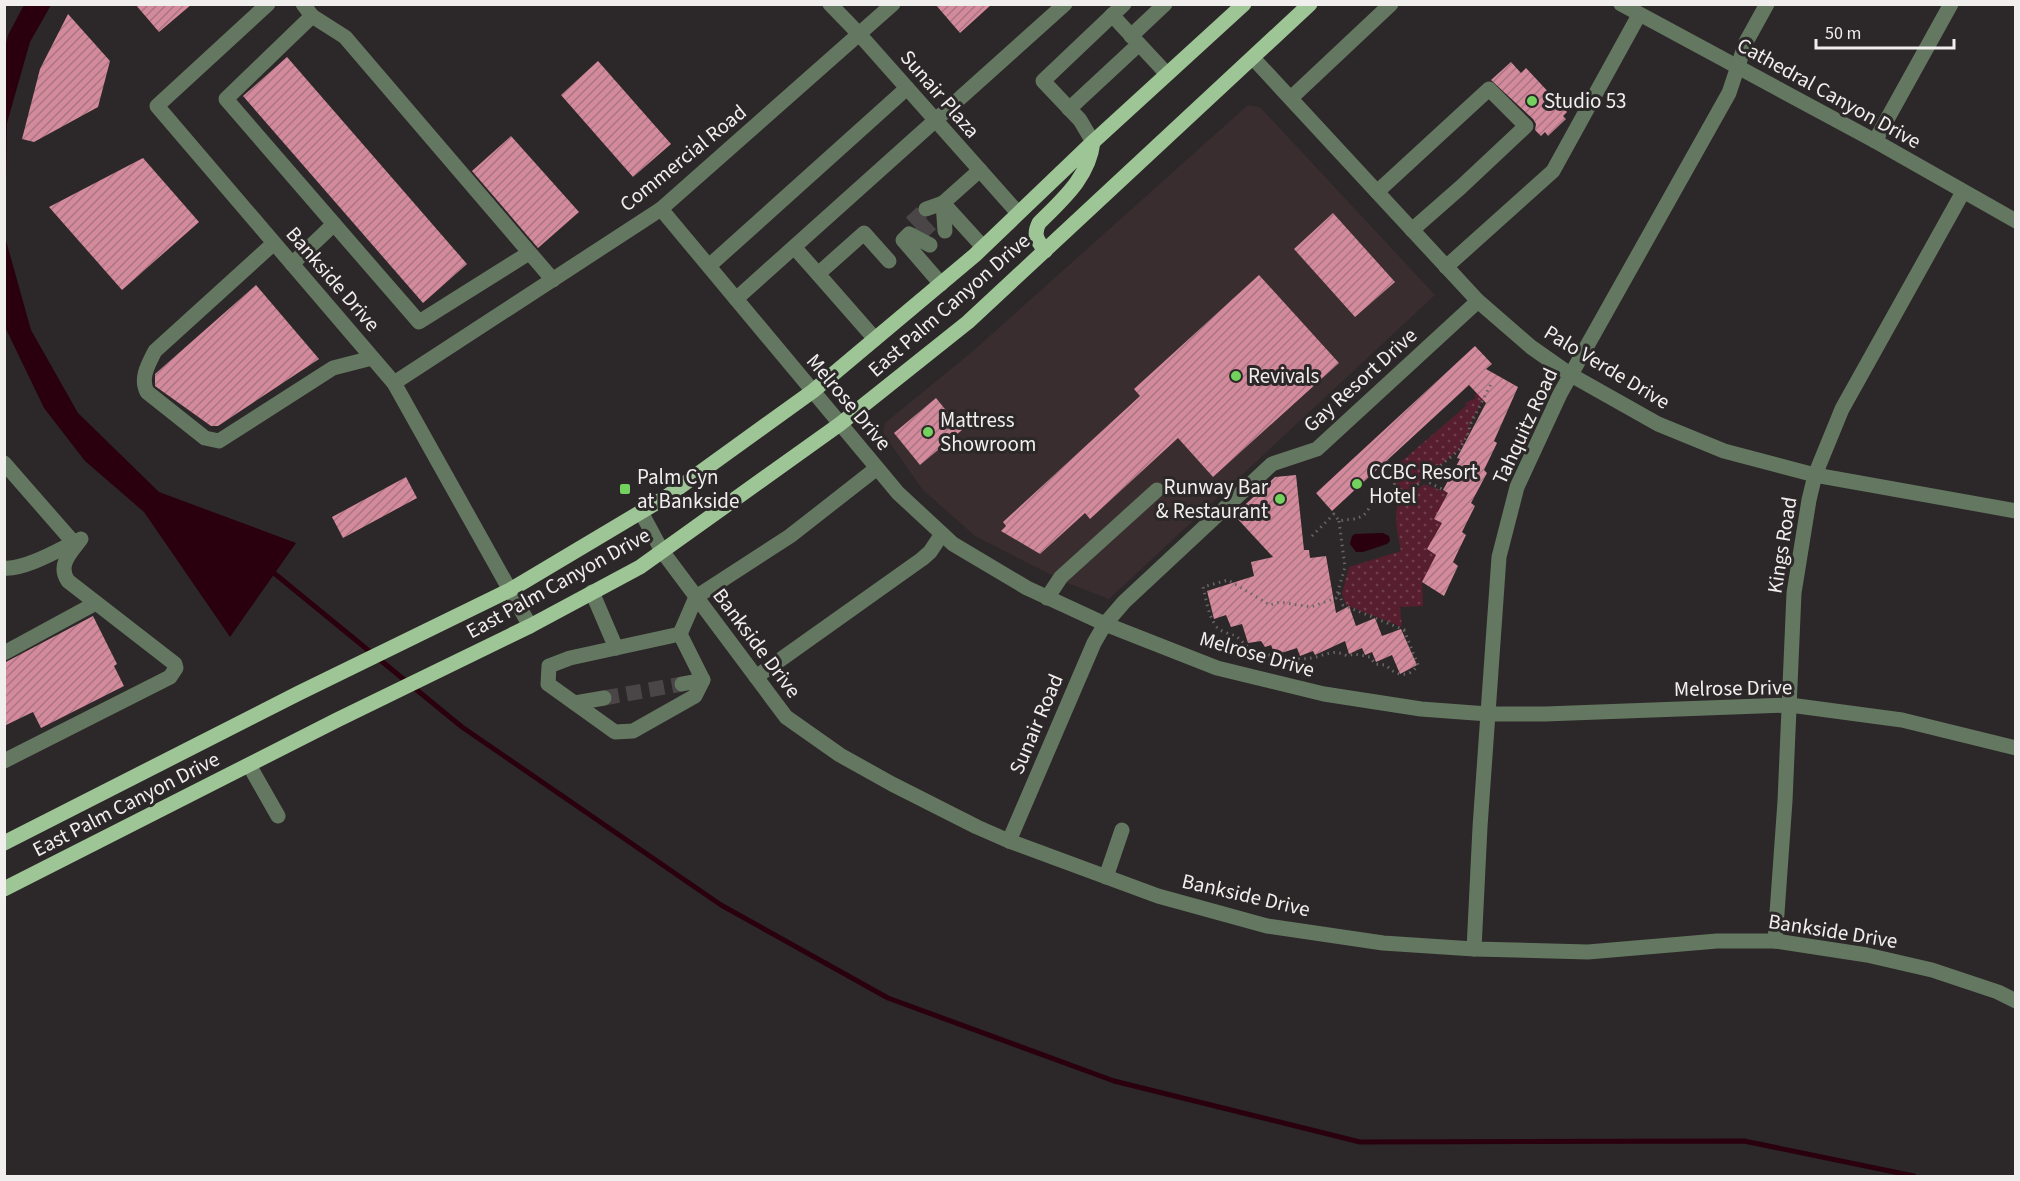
<svg xmlns="http://www.w3.org/2000/svg" width="2020" height="1181" viewBox="0 0 2020 1181" font-family="'Source Sans 3',sans-serif">
<style>
.built{fill:#392d30}
.grass{fill:url(#grass-dots)}
.water{fill:#2a000f}
.lines{fill:none;stroke-linecap:round;stroke-linejoin:round}
.stream{stroke:#2a000f;stroke-width:5}
.building{fill:url(#building-hatch)}
.minor-tunnel{stroke:#4a4546;stroke-width:15;stroke-dasharray:15 8;stroke-linecap:butt}
.path{stroke:#6a6666;stroke-width:3;stroke-dasharray:1.5 4.5;stroke-linecap:butt}
.minor{stroke:#647760;stroke-width:15}
.major{stroke:#9ec596;stroke-width:15}
.poi-dot{fill:#72d25d;stroke:#2c2728;stroke-width:2}
.labels{text-anchor:middle;stroke-width:6;stroke-linejoin:round;paint-order:stroke}
.street-label{font-size:21px;fill:#f1eeee;stroke:#2c2728}
.poi-label{font-size:21px;fill:#f1eeee;stroke:#2c2728;text-anchor:start}
</style>
<defs>
<pattern id="grass-dots" width="8" height="8" patternUnits="userSpaceOnUse" patternTransform="scale(1.5)"><rect width="8" height="8" fill="#571e30"/><path d="M2 2h.1M6 6h.1" fill="none" stroke="#703f4e" stroke-width="1.8" stroke-linecap="round"/></pattern>
<pattern id="building-hatch" width="6" height="6" patternUnits="userSpaceOnUse" patternTransform="scale(1.5)"><rect width="6" height="6" fill="#d38a9c"/><path d="M-1 1l2-2M0 6l6-6M5 7l2-2" fill="none" stroke="#a97682"/></pattern>
</defs>
<rect width="100%" height="100%" fill="#2c2728"/>
<path class="built" d="M1248,105L1260,107L1435,295L1109,599L1067,583L975,536L922,489L883,433L885,423L973,351Z"/>
<g class="grass">
<path d="M1492,382L1469,427L1470,431L1459,450L1407,493L1396,498L1397,476L1394,468L1467,405L1465,403L1476,398L1474,395Z"/>
<path d="M1424,484L1448,493L1435,519L1442,523L1427,549L1436,555L1422,582L1423,606L1400,607L1402,627L1346,605L1342,593L1349,567L1401,551C1399,539 1391,510 1401,500C1406,496 1418,489 1424,484Z"/>
</g>
<g class="water">
<path d="M24,5H51L30,42L7,123L5,237L31,330L78,413L159,492L296,543L230,637L144,512L85,461L44,408L5,327V48L8,35Z"/>
<path d="M1383,533L1389,536L1390,541L1387,544L1363,552H1356L1350,544L1352,536L1355,534Z"/>
</g>
<g class="lines">
<path class="stream" d="M269,569L462,727L721,905L888,998L1114,1081L1360,1142L1744,1141L1914,1176"/>
</g>
<g class="building">
<path d="M135,4H192L159,32Z"/>
<path d="M935,4H992L960,33Z"/>
<path d="M68,14L110,61L98,107L34,142L22,139L40,69Z"/>
<path d="M287,57L467,264L423,303L243,96Z"/>
<path d="M598,61L671,144L633,177L561,95Z"/>
<path d="M1511,62L1521,73L1526,68L1567,112L1563,116L1566,119L1548,136L1545,132L1541,136L1535,130L1536,124L1533,119L1491,80Z"/>
<path d="M511,136L579,212L538,248L472,171Z"/>
<path d="M143,158L199,222L122,290L49,207Z"/>
<path d="M1333,213L1395,282L1355,317L1294,249Z"/>
<path d="M1259,275L1339,363L1213,477L1178,438L1090,519L1085,513L1040,554L1001,531L1006,526L1003,522L1140,396L1134,389Z"/>
<path d="M256,285L319,359L218,426H211L155,386V374Z"/>
<path d="M1475,346L1492,364L1486,369L1518,387L1494,441L1497,443L1484,470L1487,473L1471,503L1475,506L1462,532L1466,535L1453,562L1458,566L1444,596L1422,582L1436,555L1427,549L1442,523L1434,519L1448,493L1443,490L1460,459L1457,458L1486,403L1469,385L1332,511L1316,493Z"/>
<path d="M936,398L962,430L920,465L894,433Z"/>
<path d="M1296,475L1304,550H1309L1310,558L1326,556L1336,613L1349,606L1356,626L1375,618L1382,636L1401,629L1417,665L1400,674L1392,655L1376,662L1372,652L1365,655L1362,648L1349,654L1345,641L1315,655L1313,651L1300,656L1297,648L1275,655L1271,645L1265,647L1261,641L1248,643L1242,624L1231,627L1226,615L1214,619L1207,591L1254,576L1251,562L1273,557L1234,515L1275,477Z"/>
<path d="M406,477L417,498L343,538L332,517Z"/>
<path d="M93,616L117,664L114,666L124,686L41,728L33,712L4,726V663Z"/>
</g>
<g class="lines">
<g class="minor-tunnel">
<path d="M911,223L926,209"/>
<path d="M920,234L935,220"/>
<path d="M604,698L682,684"/>
</g>
<g class="path">
<path d="M1387,461L1395,477L1393,501"/>
<path d="M1424,480L1442,489"/>
<path d="M1339,521L1345,567L1336,598L1311,607L1280,602L1270,605L1228,580L1203,587C1206,599 1208,613 1214,623C1218,632 1229,633 1237,637C1241,640 1244,644 1247,646C1265,657 1291,661 1311,658C1324,656 1334,648 1347,656L1354,654L1370,657L1375,664L1386,665C1397,677 1409,678 1418,665L1404,630"/>
<path d="M1312,536L1334,514L1339,521C1355,518 1366,521 1371,502L1393,501L1407,493L1459,450L1470,431L1469,427L1492,382"/>
<path d="M1339,593L1343,605L1407,631"/>
</g>
<g class="minor">
<path d="M268,4L157,106L394,383L530,626"/>
<path d="M830,4L860,35L1018,213"/>
<path d="M1621,4L1875,141L2016,221"/>
<path d="M1112,15L1167,74"/>
<path d="M312,16L345,37L553,280"/>
<path d="M1131,36L1165,4"/>
<path d="M1253,58L1478,301L1531,347L1571,375L1658,424L1724,451L1815,475L2016,511"/>
<path d="M1291,98L1391,4"/>
<path d="M1069,109L1139,44"/>
<path d="M1875,141L1951,4"/>
<path d="M1093,142L1080,120L1043,81L1124,4"/>
<path d="M980,170L943,203L983,247"/>
<path d="M1377,192L1489,89L1526,126L1461,187L1412,230"/>
<path d="M943,203L945,231"/>
<path d="M661,209L898,493L953,544L1027,588L1105,624L1217,668L1324,694L1421,709L1488,714H1545L1790,705L1902,720L2016,748"/>
<path d="M926,209L943,203"/>
<path d="M334,224L419,322L529,253"/>
<path d="M274,243L155,351C148,365 140,378 147,392L205,438L219,441L333,368L372,358"/>
<path d="M930,245L909,234L903,240L941,284"/>
<path d="M794,247L818,274"/>
<path d="M292,264L334,224L226,99L312,16L303,4"/>
<path d="M709,266L907,88"/>
<path d="M1446,267L1553,171L1639,15"/>
<path d="M736,299L1065,4"/>
<path d="M875,339L818,274L864,233L889,261"/>
<path d="M394,383L661,209L893,4"/>
<path d="M4,463L74,543"/>
<path d="M641,512L662,551L786,717L840,755L892,784L977,827L1009,841L1158,896L1267,926L1383,943L1474,949L1588,952L1717,941H1775L1867,955L1932,970L1998,992L2016,1001"/>
<path d="M4,568C25,570 60,549 79,540"/>
<path d="M592,592L616,648"/>
<path d="M1047,598L1061,577L1157,490"/>
<path d="M680,634L703,680L695,696L633,731L615,732L548,684L549,666L570,658Z"/>
<path d="M680,634L696,597L790,536L877,468"/>
<path d="M4,653L96,603"/>
<path d="M756,677L922,559L930,552L942,534"/>
<path d="M682,684L703,680"/>
<path d="M575,703L604,698"/>
<path d="M4,761L170,677L176,668L175,664L68,581C57,565 71,552 81,539"/>
<path d="M249,765L278,816"/>
<path d="M1009,841L1094,643L1105,624L1124,602L1272,464L1317,449L1478,301"/>
<path d="M1106,877L1122,830"/>
<path d="M1775,941L1785,801L1794,593L1809,500L1815,475L1842,409L1963,192"/>
<path d="M1474,949L1480,827L1499,557L1517,487L1560,394L1729,93L1746,42L1767,4"/>
</g>
<g class="major">
<path d="M1045,251C1037,240 1033,235 1039,223C1063,199 1089,177 1093,142"/>
<path d="M4,843L299,693L510,590L666,497L813,391L975,255L1093,142L1244,4"/>
<path d="M4,889L337,720L530,626L640,567L840,424L968,322L1310,4"/>
</g>
</g>
<g class="poi-dot">
<circle cx="1532" cy="101" r="6"/>
<circle cx="1236" cy="376" r="6"/>
<circle cx="928" cy="432" r="6"/>
<circle cx="1357" cy="484" r="6"/>
<rect x="619" y="483" width="12" height="12" rx="3"/>
<circle cx="1280" cy="499" r="6"/>
</g>
<g class="labels">
<g class="street-label">
<text transform="translate(1829 93) rotate(29)" y="7">Cathedral Canyon Drive</text>
<text transform="translate(940 94) rotate(49)" y="7">Sunair Plaza</text>
<text transform="translate(683 158) rotate(-39)" y="7">Commercial Road</text>
<text transform="translate(333 279) rotate(49)" y="7">Bankside Drive</text>
<text transform="translate(949 305) rotate(-41)" y="7">East Palm Canyon Drive</text>
<text transform="translate(1607 367) rotate(31)" y="7">Palo Verde Drive</text>
<text transform="translate(1360 380) rotate(-42)" y="7">Gay Resort Drive</text>
<text transform="translate(849 402) rotate(50)" y="7">Melrose Drive</text>
<text transform="translate(1525 426) rotate(-65)" y="7">Tahquitz Road</text>
<text transform="translate(1782 545) rotate(-81)" y="7">Kings Road</text>
<text transform="translate(558 583) rotate(-29)" y="7">East Palm Canyon Drive</text>
<text transform="translate(757 643) rotate(53)" y="7">Bankside Drive</text>
<text transform="translate(1257 654) rotate(16)" y="7">Melrose Drive</text>
<text transform="translate(1733 688) rotate(-1)" y="7">Melrose Drive</text>
<text transform="translate(1036 724) rotate(-67)" y="7">Sunair Road</text>
<text transform="translate(126 804) rotate(-27)" y="7">East Palm Canyon Drive</text>
<text transform="translate(1246 895) rotate(13)" y="7">Bankside Drive</text>
<text transform="translate(1833 931) rotate(9)" y="7">Bankside Drive</text>
</g>
<g class="poi-label">
<text x="1544" y="108">Studio 53</text>
<text x="1248" y="383">Revivals</text>
<text x="940" y="427">Mattress<tspan x="940" dy="24">Showroom</tspan></text>
<text x="1369" y="479">CCBC Resort<tspan x="1369" dy="24">Hotel</tspan></text>
<text x="637" y="484">Palm Cyn<tspan x="637" dy="24">at Bankside</tspan></text>
<text x="1268" y="494" text-anchor="end">Runway Bar<tspan x="1268" dy="24">&amp; Restaurant</tspan></text>
</g>
</g>
<rect width="2020" height="1181" fill="none" stroke="#f1eeee" stroke-width="12"/>
<path d="M1816 39v9h138v-9" fill="none" stroke="#f1eeee" stroke-width="3"/>
<text x="1825" y="39" font-size="18" fill="#f1eeee" stroke="#2c2728" stroke-width="4.5" paint-order="stroke">50 m</text>
</svg>
